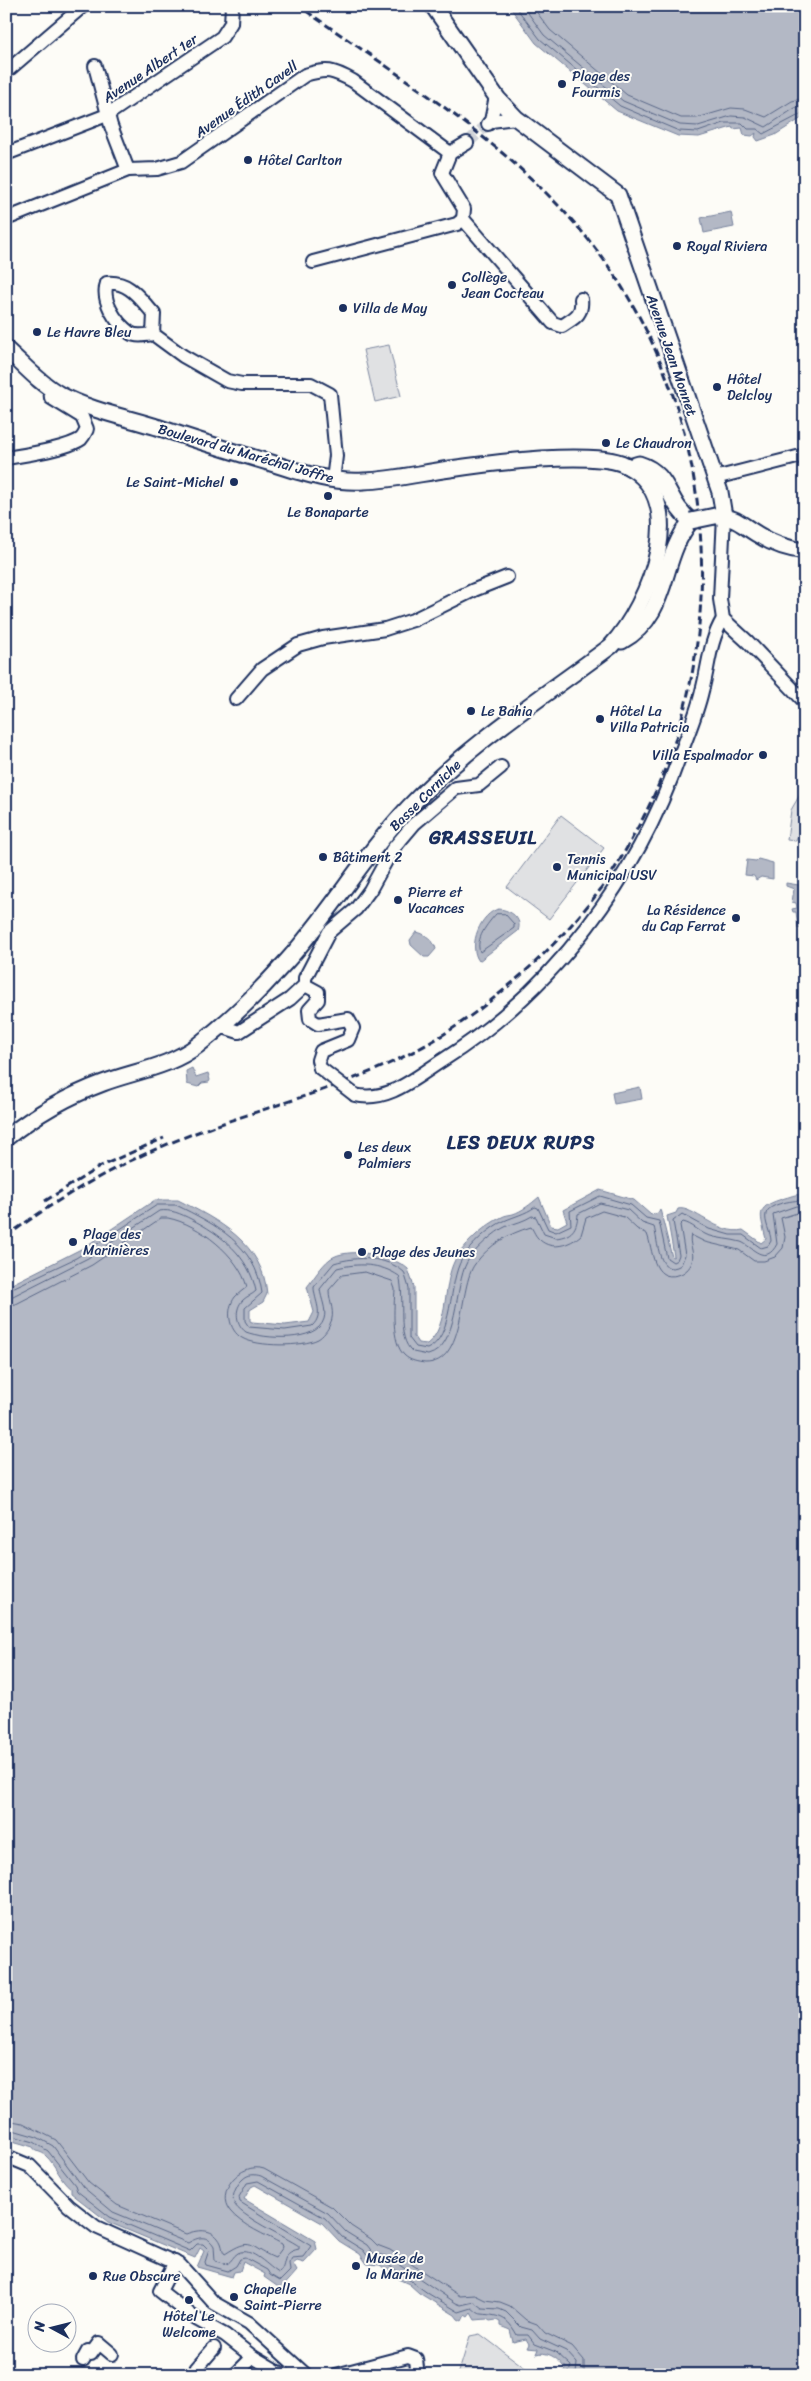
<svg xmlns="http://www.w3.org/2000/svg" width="811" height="2381" viewBox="0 0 811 2381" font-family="Sriracha,sans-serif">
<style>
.green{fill:#e0e1e3;stroke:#7e88a0}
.water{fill:#b3b8c5;stroke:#76819c}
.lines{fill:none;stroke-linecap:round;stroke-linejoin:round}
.shore{stroke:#586687;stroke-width:1}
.minor-tunnel{stroke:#d0d3d8;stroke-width:12;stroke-dasharray:12 6;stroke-linecap:butt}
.minor-casing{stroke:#1b2f5e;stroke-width:16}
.major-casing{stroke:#1b2f5e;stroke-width:19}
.minor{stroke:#fdfcf7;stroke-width:12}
.major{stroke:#fdfcf7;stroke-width:15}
.rail{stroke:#1b2f5e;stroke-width:3;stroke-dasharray:8 4;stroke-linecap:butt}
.minor-bridge-casing{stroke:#1b2f5e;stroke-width:16;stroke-linecap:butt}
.major-bridge-casing{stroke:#1b2f5e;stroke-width:19;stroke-linecap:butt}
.minor-bridge{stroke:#fdfcf7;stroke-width:12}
.major-bridge{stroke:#fdfcf7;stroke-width:15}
.poi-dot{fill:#1b2f5e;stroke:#fdfcf7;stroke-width:2}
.labels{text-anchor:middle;stroke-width:4;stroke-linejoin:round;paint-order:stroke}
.street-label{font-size:14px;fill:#1b2f5e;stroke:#fdfcf7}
.poi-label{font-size:14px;fill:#1b2f5e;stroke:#fdfcf7;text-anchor:start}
.district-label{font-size:19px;font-weight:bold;letter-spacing:1px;fill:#1b2f5e;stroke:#fdfcf7}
</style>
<rect width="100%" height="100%" fill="#fdfcf7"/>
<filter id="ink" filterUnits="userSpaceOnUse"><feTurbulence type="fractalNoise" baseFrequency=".02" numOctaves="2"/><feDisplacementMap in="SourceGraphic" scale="10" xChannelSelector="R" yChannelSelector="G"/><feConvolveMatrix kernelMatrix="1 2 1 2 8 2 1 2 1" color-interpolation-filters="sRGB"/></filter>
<g filter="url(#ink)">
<g class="green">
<path d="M389,345L401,396L375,402L363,350Z"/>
<path d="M805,786V802L799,815L802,819L796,841L787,840L791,810Z"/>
<path d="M561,815L604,848L549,919L507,887Z"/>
<path d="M480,2334L532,2373V2375H458L470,2336Z"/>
</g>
<g class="water">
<path d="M509,6H805V116L775,135L758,141L755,137L756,133L752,136L744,135L742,128L733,129L732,127L699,137L678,136L617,111L536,43Z"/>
<path d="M731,212L734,227L704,233L701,218Z"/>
<path d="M758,859L773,863V879L761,877L756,880L754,876L745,875L747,860L756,861Z"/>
<path d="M786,883L805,886V927L798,928L796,912H793L792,909L797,908L796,903L792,902L794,889L786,886Z"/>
<path d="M499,909C510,910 523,918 518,931L479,961C467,946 481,912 499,909Z"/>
<path d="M416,932C425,933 434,941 436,949L429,957H424L411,945L410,940Z"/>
<path d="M192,1068L196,1077L208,1073L210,1080L209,1082L202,1083L198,1087L187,1084L186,1071Z"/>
<path d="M640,1087L642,1099L614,1104L612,1093Z"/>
<path d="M600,1190L634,1200L651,1215L658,1213L660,1209L672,1257L674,1256L667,1216L676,1213L678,1209C692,1205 719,1236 743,1230L761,1243L766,1239C759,1211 756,1207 785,1198C793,1196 796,1193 805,1196V2375H573L563,2373L566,2367L563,2366C557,2357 546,2351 536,2354L538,2349L527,2348L529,2344L526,2339L513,2342L510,2330L500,2326V2322L496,2320L490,2321L487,2319L475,2320L471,2313L468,2317L465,2315L462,2321L458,2319L455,2315L419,2293L409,2284L398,2279L380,2265L367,2264L360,2254L339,2241L322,2223L255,2185L251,2187L244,2199L315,2241L317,2249L304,2263L297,2261L293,2264L297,2271L281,2289L264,2277L265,2274L243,2262L240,2271L234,2272L232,2277L197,2267L204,2251L200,2248L195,2258L108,2222L71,2193V2188C60,2180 56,2165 46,2156C42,2151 36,2153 33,2147L6,2139V1287L83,1248L155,1200H178C218,1220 263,1243 267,1294L263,1302L250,1310V1321L252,1322L285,1325L309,1322L314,1312L307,1287C314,1278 321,1266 330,1259C348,1246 393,1255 408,1269L414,1287V1337L418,1343L427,1344C451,1326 441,1278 458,1255C469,1240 485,1225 502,1217C505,1215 509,1215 513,1214C522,1211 531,1204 539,1197L551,1226L558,1227L567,1222L563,1210Z"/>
</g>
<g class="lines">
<g class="shore">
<path d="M515,6L540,39L620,106L679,131L698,132L724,123H742L748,129H757L763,134L805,112"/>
<path d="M523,6L544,35L623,101L680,125L698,126L731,116L745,117L766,127L795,108L805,106"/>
<path d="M532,6L550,30L627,95L681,118H697L731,108L745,109L766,117L792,101L805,98"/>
<path d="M505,914L514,924V928L480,952C475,939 487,924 496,914Z"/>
<path d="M6,1291L76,1258L157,1205H176C215,1224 256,1245 262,1293L245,1308V1321L249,1327L285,1330L312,1326C325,1314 314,1301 314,1287L334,1263C357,1256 385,1256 404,1272L409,1288V1338L416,1347L427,1349C454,1338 448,1282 462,1259C469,1246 491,1226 504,1221C515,1216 525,1214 535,1207L538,1208L548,1229L556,1232L571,1225L570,1211L600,1196L631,1205L646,1218L659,1221L667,1258L673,1262L677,1260L679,1255L673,1221L682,1214L709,1229L730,1235H743L761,1248L768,1246L771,1241C771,1233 764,1222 766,1214C768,1203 796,1200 805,1200"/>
<path d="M6,1298L13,1296L88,1258L159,1211C171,1209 181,1214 191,1219C221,1234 249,1256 256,1291C252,1295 247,1296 243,1300C234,1309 236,1325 246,1332C264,1339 317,1343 324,1319C327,1309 321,1299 320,1289L337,1268C358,1263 380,1263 399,1276C406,1298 395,1338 413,1352L428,1355C459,1347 454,1286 467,1262C473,1251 495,1231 507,1226C516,1223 524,1221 532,1216L536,1217L544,1234L556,1238C572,1236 577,1229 578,1214L600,1203L628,1210L642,1223L654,1227C658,1240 658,1279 681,1265L685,1255L680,1225L683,1222C692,1224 698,1231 707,1235C718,1239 731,1239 741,1242C752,1246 765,1267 777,1244L773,1214L796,1206L805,1207"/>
<path d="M6,1305L16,1304L92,1265L161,1218H168C199,1224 239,1256 247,1287C243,1290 239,1293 235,1297C226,1309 228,1330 242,1338C257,1347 303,1347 318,1339C323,1336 328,1330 330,1324C336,1313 329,1302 329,1290L342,1275L365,1272L392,1281L395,1289C394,1307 391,1342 404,1355C410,1361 418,1362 425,1363C467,1364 458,1286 475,1264C490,1244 508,1234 531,1227C534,1231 535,1236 540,1240C552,1251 570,1245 581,1235L586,1218L602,1211L624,1217L637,1229L647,1234C653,1249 652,1282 678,1275C685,1273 690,1268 692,1262C695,1252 688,1243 691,1235L705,1242L739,1250L754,1261H764L775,1257L783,1248L785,1237L781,1218L797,1213L805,1214"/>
<path d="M6,2120L23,2123L56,2140L89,2183L117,2205L186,2234C199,2229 214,2228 221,2243C223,2248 222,2251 225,2254C253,2236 248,2247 275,2258L283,2247L282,2244C266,2235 242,2226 230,2211C214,2192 241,2161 264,2169L332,2207L351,2226L371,2239L377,2245L390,2250L460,2296L475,2295L485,2300L500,2302L510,2306L526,2320L537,2324L545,2333L572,2346L584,2360V2375"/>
<path d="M6,2128L37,2137L53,2146L83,2187L113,2212L188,2243C198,2237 207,2234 214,2246L215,2261L227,2264C232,2261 233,2256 238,2253C252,2246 269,2268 279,2273C288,2265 279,2253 299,2249V2246C286,2237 239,2216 234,2203C231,2196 237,2184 243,2179C248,2174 255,2174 261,2176L328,2213L346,2232L367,2245L373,2253L386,2256L456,2303L461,2305L474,2302L482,2308L499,2309L506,2312L521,2327L532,2330L540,2339L566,2351L577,2363L576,2375"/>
<path d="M6,2134L34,2142L48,2151L75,2185L77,2191L110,2217L190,2251L197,2244H203L209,2250L205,2262L206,2265L228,2271L236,2266L240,2259L245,2258L267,2270L270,2275L280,2281L290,2271L289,2263L292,2258L303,2257L311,2246L240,2202L239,2197L247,2183L258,2181L325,2218L342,2237L363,2250L369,2258L383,2261L429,2294L459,2312L472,2308C475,2310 478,2314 482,2314C501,2316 507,2317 517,2335H528L535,2344L556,2352L571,2366L568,2375"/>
</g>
<path class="minor-tunnel" d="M467,143L488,124"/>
<g class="minor-casing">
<g id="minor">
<path d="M95,66L111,126L128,170"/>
<path d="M6,72L83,6"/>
<path d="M491,121L516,118"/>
<path d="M488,124L491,121L496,96"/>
<path d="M467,143L450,153L442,173L464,209L463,219L553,323L562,326C574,318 583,315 581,299"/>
<path d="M6,154L107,115L222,37L231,23L232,6"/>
<path d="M6,219L128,170L157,169L181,162L305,75C327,68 333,70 353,81L450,153"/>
<path d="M313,262L457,224L463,219"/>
<path d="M153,334L154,314C140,299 130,281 107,283C101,300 115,322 130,333C136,337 146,335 153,334L183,356L227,381L242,384H311L330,394L336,456L333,480"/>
<path d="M6,458C25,455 66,449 81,439C84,436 85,433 87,429L82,417L51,398L50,388"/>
<path d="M715,478L805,455"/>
<path d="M724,516L720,599L723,619L748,642L805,702"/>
<path d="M236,699L262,669L298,645L323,638L385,629L413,620L474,590L507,577"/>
<path d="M305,985V978L329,932L356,909L370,890L392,850L414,824L456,788L479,785L501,767"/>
<path d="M305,985L318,992V1000L309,1010L310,1019L318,1024L348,1019L353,1028L348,1040L321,1051L318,1060L320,1068"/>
<path d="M220,1026L239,1032L290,999L305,985"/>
<path d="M355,1095C388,1103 416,1077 443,1060C554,990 637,878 680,755C688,734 697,713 702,691C709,666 709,642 723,619"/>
<path d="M6,2156L30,2166L69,2206L96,2227L180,2265L214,2303L249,2323L306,2375"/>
<path d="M175,2262L160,2291L196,2319L225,2335L253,2357L280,2373L291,2375"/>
<path d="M83,2360L88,2351L91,2354L99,2343L112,2354"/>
<path d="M196,2369L214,2348"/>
<path d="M235,2375L253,2357"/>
<path d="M336,2375L408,2356L416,2359L417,2368L413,2375"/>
</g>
</g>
<g class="major-casing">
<g id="major">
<path d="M433,6L498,99L516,118L618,195L720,492L724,516"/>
<path d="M6,349C23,364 39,383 59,394C89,410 124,417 157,427C193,439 230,451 268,462C300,472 330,483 364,481C393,480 421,473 450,469C491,463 533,458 574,458C589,458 607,458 621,463C695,494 649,605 611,646C543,697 468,745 409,807C363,856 330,914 285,963C259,992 229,1021 198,1045C170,1067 135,1071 103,1083C68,1096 35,1115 6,1138"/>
<path d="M715,516C737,517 740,524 757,534C771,543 788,549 805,551"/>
<path d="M622,641C671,614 659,559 691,521C666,502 671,474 639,464L629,467"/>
</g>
</g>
<use href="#minor" class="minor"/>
<use href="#major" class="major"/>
<g class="rail">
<path d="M45,1201L101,1166L164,1138"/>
<path d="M6,1237C68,1190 136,1154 209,1128C296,1097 385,1077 462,1022C513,986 559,943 597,894C615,871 629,844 643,818C738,633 717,394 583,233C505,140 397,75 299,6"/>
</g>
<g class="minor-bridge-casing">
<path id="minor-bridge" d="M320,1068L355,1095"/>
</g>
<g class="major-bridge-casing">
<path id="major-bridge" d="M691,521L715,516"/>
</g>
<use href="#minor-bridge" class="minor-bridge"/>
<use href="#major-bridge" class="major-bridge"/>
</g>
</g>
<g class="poi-dot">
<circle cx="562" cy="84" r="5"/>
<circle cx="248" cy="160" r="5"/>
<circle cx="677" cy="246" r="5"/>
<circle cx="452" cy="285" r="5"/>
<circle cx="343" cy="308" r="5"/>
<circle cx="37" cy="332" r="5"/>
<circle cx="717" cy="387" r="5"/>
<circle cx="606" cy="443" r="5"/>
<circle cx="234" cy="482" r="5"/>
<circle cx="328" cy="496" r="5"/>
<circle cx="471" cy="711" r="5"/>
<circle cx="600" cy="719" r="5"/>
<circle cx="763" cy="755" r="5"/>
<circle cx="323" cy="857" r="5"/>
<circle cx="557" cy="867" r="5"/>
<circle cx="398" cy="900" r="5"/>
<circle cx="736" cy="918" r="5"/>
<circle cx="348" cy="1155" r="5"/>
<circle cx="73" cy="1242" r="5"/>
<circle cx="362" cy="1252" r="5"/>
<circle cx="356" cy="2266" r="5"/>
<circle cx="93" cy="2276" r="5"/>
<circle cx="234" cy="2297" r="5"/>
<circle cx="189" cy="2300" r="5"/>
</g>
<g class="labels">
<g class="street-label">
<text transform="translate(150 68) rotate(-34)" y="5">Avenue Albert 1er</text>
<text transform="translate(246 99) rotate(-35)" y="5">Avenue Édith Cavell</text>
<text transform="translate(672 355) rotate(71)" y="5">Avenue Jean Monnet</text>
<text transform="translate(246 453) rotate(16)" y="5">Boulevard du Maréchal Joffre</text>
<text transform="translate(425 795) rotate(-45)" y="5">Basse Corniche</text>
</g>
<g class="poi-label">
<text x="572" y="81">Plage des<tspan x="572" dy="16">Fourmis</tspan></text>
<text x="258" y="165">Hôtel Carlton</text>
<text x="687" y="251">Royal Riviera</text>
<text x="462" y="282">Collège<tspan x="462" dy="16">Jean Cocteau</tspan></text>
<text x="353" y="313">Villa de May</text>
<text x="47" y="337">Le Havre Bleu</text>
<text x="727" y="384">Hôtel<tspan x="727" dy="16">Delcloy</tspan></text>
<text x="616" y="448">Le Chaudron</text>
<text x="224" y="487" text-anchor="end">Le Saint-Michel</text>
<text x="328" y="517" text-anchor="middle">Le Bonaparte</text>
<text x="481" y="716">Le Bahia</text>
<text x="610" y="716">Hôtel La<tspan x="610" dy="16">Villa Patricia</tspan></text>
<text x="753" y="760" text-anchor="end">Villa Espalmador</text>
<text x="333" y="862">Bâtiment 2</text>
<text x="567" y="864">Tennis<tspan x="567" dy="16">Municipal USV</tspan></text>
<text x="408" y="897">Pierre et<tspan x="408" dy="16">Vacances</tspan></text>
<text x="726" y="915" text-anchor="end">La Résidence<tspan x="726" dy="16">du Cap Ferrat</tspan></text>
<text x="358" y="1152">Les deux<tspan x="358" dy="16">Palmiers</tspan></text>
<text x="83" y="1239">Plage des<tspan x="83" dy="16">Marinières</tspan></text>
<text x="372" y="1257">Plage des Jeunes</text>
<text x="366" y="2263">Musée de<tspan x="366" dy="16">la Marine</tspan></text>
<text x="103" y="2281">Rue Obscure</text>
<text x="244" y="2294">Chapelle<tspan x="244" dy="16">Saint-Pierre</tspan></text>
<text x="189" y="2321" text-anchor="middle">Hôtel Le<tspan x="189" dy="16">Welcome</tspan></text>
</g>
<g class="district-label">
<text x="483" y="844">GRASSEUIL</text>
<text x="521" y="1149">LES DEUX RUPS</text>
</g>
</g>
<rect width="811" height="2381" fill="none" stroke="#fdfcf7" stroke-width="25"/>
<rect x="12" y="12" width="786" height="2356" fill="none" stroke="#1b2f5e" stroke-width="2" filter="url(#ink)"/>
<g transform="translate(52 2328) rotate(277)"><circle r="24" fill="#fdfcf7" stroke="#a3aaba"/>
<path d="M0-4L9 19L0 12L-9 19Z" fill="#1b2f5e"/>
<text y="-8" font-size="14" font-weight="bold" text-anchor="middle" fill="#1b2f5e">N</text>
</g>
</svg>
